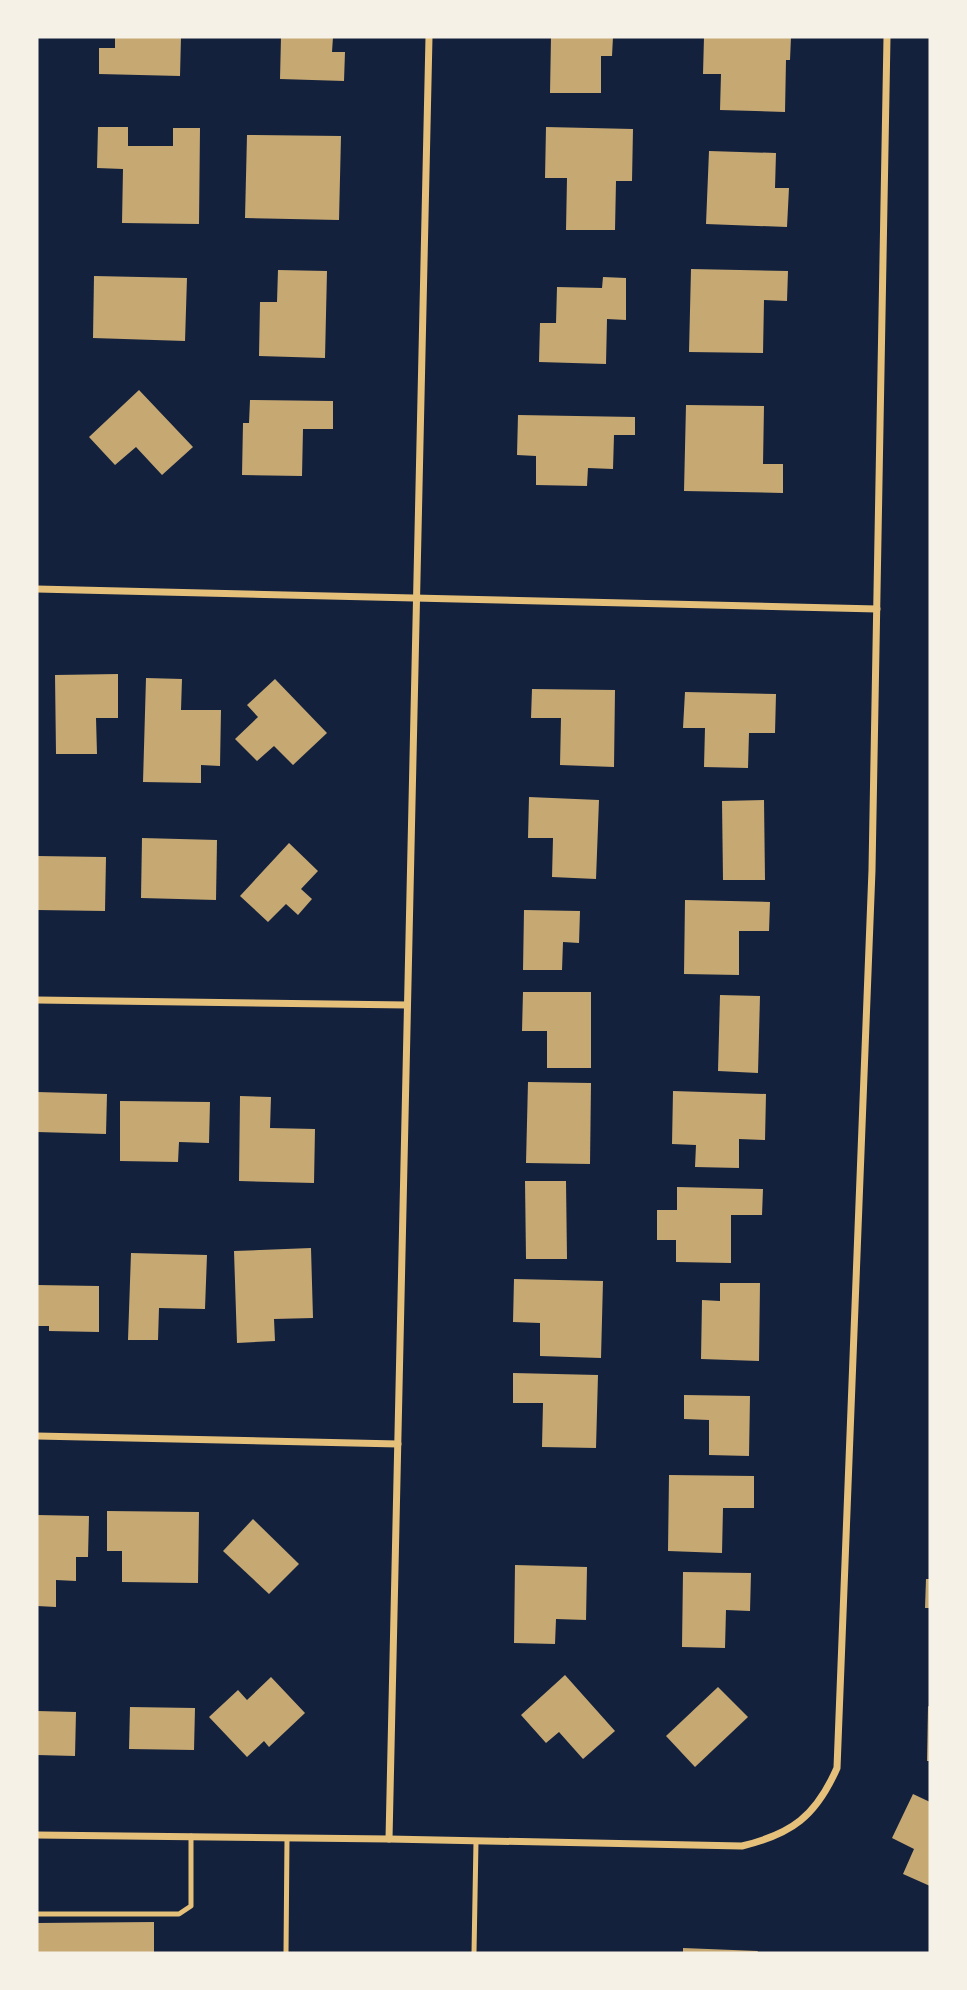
<svg xmlns="http://www.w3.org/2000/svg" width="967" height="1990" viewBox="0 0 967 1990" font-family="Mulish,sans-serif">
<style>
.building{fill:#c6a872}
.lines{fill:none;stroke-linecap:round;stroke-linejoin:round}
.service{stroke:#e5c07b;stroke-width:5}
.minor{stroke:#e5c07b;stroke-width:7}
</style>
<rect width="100%" height="100%" fill="#14213d"/>
<g class="building">
<path d="M115,37H181L180,76L99,74V48H115Z"/>
<path d="M281,37H333L332,52H345L344,81L280,79Z"/>
<path d="M551,37H613L612,56H601V93H550Z"/>
<path d="M704,37H791L790,60H786L785,112L720,110L721,74H703Z"/>
<path d="M98,127H128V146H173V128H200L199,224L122,223L123,169L97,168Z"/>
<path d="M546,127L633,129L632,181H616L615,230H566L567,178H545Z"/>
<path d="M247,135L341,136L339,220L245,218Z"/>
<path d="M709,151L776,153L775,188H789L787,227L706,224Z"/>
<path d="M691,269L788,271L787,301L764,300L763,353L689,352Z"/>
<path d="M278,270L327,271L325,358L259,356L260,302H277Z"/>
<path d="M94,276L187,278L185,341L93,338Z"/>
<path d="M603,277L626,278V320L607,319L606,364L539,362L540,323H556L557,287L602,288Z"/>
<path d="M139,390L193,447L162,475L136,447L115,465L89,437Z"/>
<path d="M250,400L333,401V429H303L302,476L242,475L243,423H249Z"/>
<path d="M686,405L764,406L763,464H783V493L684,491Z"/>
<path d="M518,415L635,417V435H614L613,469L588,468L587,486L536,485V456L517,455Z"/>
<path d="M118,674V718H96L97,754H56L55,675Z"/>
<path d="M146,678L182,679L181,710H221L220,766L201,765V783L143,782Z"/>
<path d="M275,679L327,733L293,765L274,746L257,761L235,739L258,717L247,705Z"/>
<path d="M532,689L615,690L614,767L560,765L561,718H531Z"/>
<path d="M685,692L776,694L775,733H749L748,768L704,767L705,728H683Z"/>
<path d="M529,797L599,800L596,879L552,877L553,838H528Z"/>
<path d="M764,800L765,880H723L722,801Z"/>
<path d="M142,838L217,840L216,900L141,898Z"/>
<path d="M289,843L318,871L301,889L312,899L298,915L286,904L268,922L240,896Z"/>
<path d="M37,856L106,857L105,911L37,910Z"/>
<path d="M685,900L770,902L769,931H739V975L684,974Z"/>
<path d="M524,910L580,911L579,943L563,942L562,970H523Z"/>
<path d="M523,992H591V1068H547V1031H522Z"/>
<path d="M720,995L760,996L758,1073L718,1071Z"/>
<path d="M528,1082L591,1083L590,1164L526,1163Z"/>
<path d="M673,1091L766,1094L765,1140L739,1139V1168L695,1167L696,1145L672,1144Z"/>
<path d="M37,1092L107,1094L106,1134L37,1132Z"/>
<path d="M240,1096L271,1097L270,1128L315,1129L314,1183L239,1181Z"/>
<path d="M120,1101L210,1102L209,1143L179,1142L178,1162L120,1161Z"/>
<path d="M525,1181H566L567,1259H526Z"/>
<path d="M677,1187L763,1189L762,1215H731V1263L676,1262V1240H657V1210H677Z"/>
<path d="M311,1248L313,1318L274,1319L275,1341L237,1343L234,1251Z"/>
<path d="M131,1253L207,1255L205,1309L159,1308L158,1340H128Z"/>
<path d="M514,1279L603,1281L601,1358L540,1356V1323L513,1322Z"/>
<path d="M720,1283H760L759,1361L701,1359L702,1300L720,1301Z"/>
<path d="M37,1285L99,1286V1332L49,1331V1326H37Z"/>
<path d="M513,1373L598,1375L596,1448L542,1447L543,1403H513Z"/>
<path d="M684,1395L750,1396L749,1456L709,1455V1420L684,1419Z"/>
<path d="M669,1475L754,1476V1508H723L722,1553L668,1551Z"/>
<path d="M107,1511L199,1512L198,1583L122,1582V1551H107Z"/>
<path d="M37,1515L89,1516L88,1557H76V1581L56,1580V1607L37,1606Z"/>
<path d="M253,1519L299,1564L269,1594L223,1551Z"/>
<path d="M515,1565L587,1567L586,1620L556,1619L555,1644L514,1643Z"/>
<path d="M683,1572L751,1573L750,1611L726,1610L725,1648L682,1647Z"/>
<path d="M926,1579H930V1608H925Z"/>
<path d="M565,1675L615,1731L583,1759L559,1732L546,1743L521,1715Z"/>
<path d="M271,1677L305,1713L269,1747L264,1741L247,1757L209,1717L238,1690L247,1700Z"/>
<path d="M718,1687L748,1717L695,1767L666,1736Z"/>
<path d="M928,1706L930,1707V1761H927Z"/>
<path d="M130,1707L195,1708L194,1750L129,1749Z"/>
<path d="M37,1711L76,1712L75,1756L37,1755Z"/>
<path d="M913,1794L930,1802V1886L903,1874L914,1849L892,1838Z"/>
<path d="M154,1922V1953H37V1923Z"/>
<path d="M683,1948L758,1951L757,1953H683Z"/>
</g>
<g class="lines">
<g class="service">
<path d="M37,1914H179L191,1906V1836"/>
<path d="M286,1953L287,1838"/>
<path d="M474,1953L476,1841"/>
</g>
<g class="minor">
<path d="M37,589L877,609"/>
<path d="M37,1000L407,1005"/>
<path d="M37,1436L398,1444"/>
<path d="M37,1835L389,1839L742,1846C792,1834 816,1816 837,1768L872,870L887,37"/>
<path d="M389,1839L429,37"/>
</g>
</g>
<rect width="967" height="1990" fill="none" stroke="#f6f1e7" stroke-width="77"/>
</svg>
